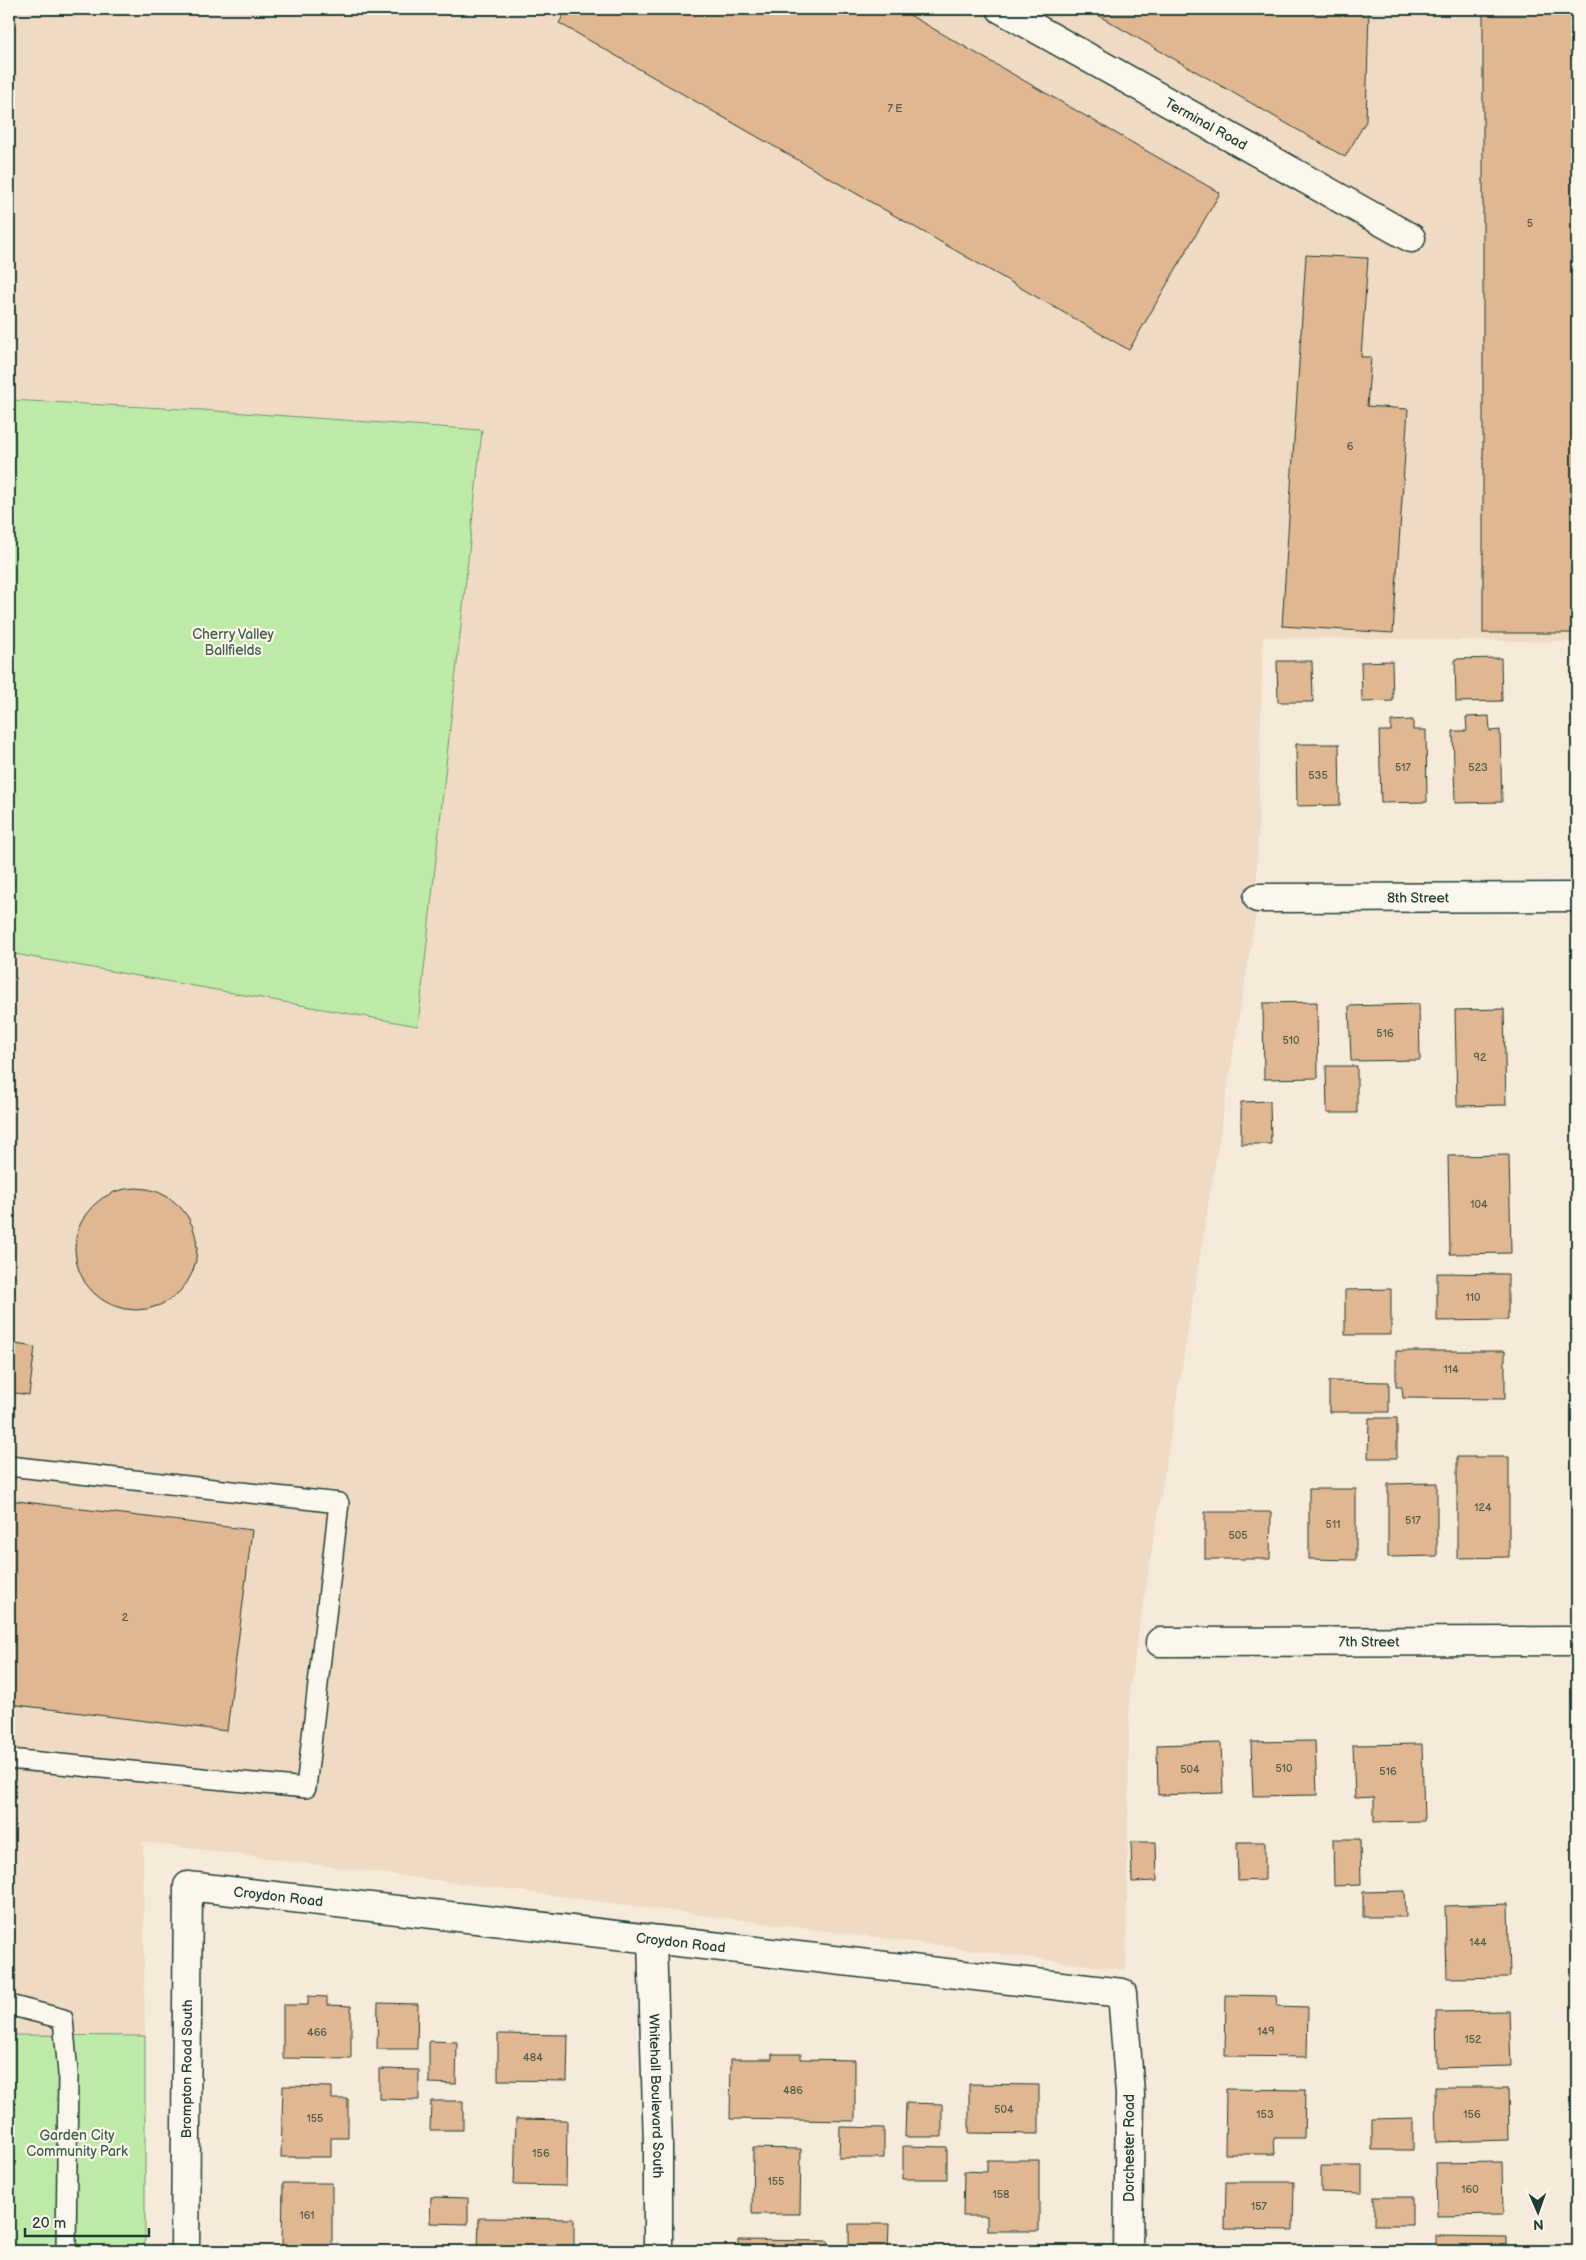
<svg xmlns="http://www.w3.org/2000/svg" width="1586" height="2260" viewBox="0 0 1586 2260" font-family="'Balsamiq Sans',sans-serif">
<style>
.built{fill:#efdbc4}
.green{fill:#beeaa7;stroke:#6e946e}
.building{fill:#e0b791;stroke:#1f3d34}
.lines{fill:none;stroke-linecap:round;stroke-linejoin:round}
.service-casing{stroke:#1f3d34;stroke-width:22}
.minor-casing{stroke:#1f3d34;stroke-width:31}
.service{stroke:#fbf7ec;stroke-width:19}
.minor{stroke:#fbf7ec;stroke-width:28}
.labels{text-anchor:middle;stroke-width:4.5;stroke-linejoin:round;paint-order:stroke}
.number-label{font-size:11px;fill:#4f5c4b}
.street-label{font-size:14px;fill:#1f3d34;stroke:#fbf7ec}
.park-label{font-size:14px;fill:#3f604b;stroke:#fbf7ec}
</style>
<rect width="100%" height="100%" fill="#f6eada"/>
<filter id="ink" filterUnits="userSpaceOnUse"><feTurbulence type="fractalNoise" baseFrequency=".02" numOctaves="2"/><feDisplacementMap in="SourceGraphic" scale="10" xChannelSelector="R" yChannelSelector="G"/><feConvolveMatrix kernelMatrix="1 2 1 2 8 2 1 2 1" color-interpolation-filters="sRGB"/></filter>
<g filter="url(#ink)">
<path class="built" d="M9,9H1577V642L1263,637L1256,913L1130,1685L1126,1970L143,1842L145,2036L9,2035V953L417,1026L482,430L202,410L9,400Z"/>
<g class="green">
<path d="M9,400L202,410L482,430L418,1026L9,953Z"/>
<path d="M9,2035L145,2036V2251H9Z"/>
</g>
<g class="building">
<path d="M567,9H899L1220,193L1129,350L559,23Z"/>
<path d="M1087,9H1369L1366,121L1345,157Z"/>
<rect x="1483" y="9" width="94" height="624"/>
<path d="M1306,255L1368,258L1361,357H1371L1367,406L1408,409L1393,633L1282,626Z"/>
<path d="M1501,658L1502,701L1456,702L1455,659Z"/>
<path d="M1277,661H1312L1313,702H1278Z"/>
<path d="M1392,661L1393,701L1362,702L1361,662Z"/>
<path d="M1489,716L1490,731L1500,730L1502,802L1455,803L1453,731H1467L1466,717Z"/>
<path d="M1413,720V730H1426L1427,802L1381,803L1379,731H1391V721Z"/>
<path d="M1296,744H1339L1340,805L1297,806Z"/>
<path d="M1317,1002L1318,1078L1264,1079L1263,1003Z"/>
<path d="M1419,1004L1420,1060L1351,1061L1349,1006Z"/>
<path d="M1504,1009L1506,1105L1457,1106L1455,1010Z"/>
<path d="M1326,1066H1357V1113H1327Z"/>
<path d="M1270,1101L1271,1144H1241V1102Z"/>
<path d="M1509,1155L1511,1253L1450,1254L1448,1156Z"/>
<circle cx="136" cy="1249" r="61"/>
<path d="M1437,1273L1508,1274V1320L1437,1321Z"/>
<path d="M1391,1289V1335H1345V1290Z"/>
<path d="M9,1343L35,1347L29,1395L9,1392Z"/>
<path d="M1396,1351H1505V1399L1403,1398L1402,1387H1396Z"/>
<path d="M1329,1381L1389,1382V1412H1329Z"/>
<path d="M1369,1418H1397V1458H1368Z"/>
<path d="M1457,1457H1509V1557L1457,1558Z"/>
<path d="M1437,1483V1556L1388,1557V1484Z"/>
<path d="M1309,1489H1356V1560L1309,1559Z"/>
<path d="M9,1500L252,1530L227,1731L9,1704Z"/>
<path d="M1205,1512H1271L1270,1559H1205Z"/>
<path d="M1315,1741L1317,1795L1253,1796L1251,1742Z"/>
<path d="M1221,1743L1223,1793L1158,1795L1157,1745Z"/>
<path d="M1422,1744L1424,1821L1374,1822V1797L1355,1798L1353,1745Z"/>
<path d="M1333,1839H1360L1361,1885L1334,1886Z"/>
<path d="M1131,1842H1156L1157,1881L1132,1882Z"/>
<path d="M1237,1842H1265V1880L1238,1881Z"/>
<path d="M1405,1891L1406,1917H1363V1892Z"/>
<path d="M1508,1904L1510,1977L1447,1978L1445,1906Z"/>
<path d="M1226,1995L1276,1996L1277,2006L1308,2007L1307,2057L1225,2056Z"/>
<path d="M308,1996L327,1997V2005L351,2006V2059L283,2058V2005H308Z"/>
<path d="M378,2003L418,2004L417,2049H377Z"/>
<path d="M1509,2011L1511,2066L1437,2068L1436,2012Z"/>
<path d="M498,2034L568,2035L567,2081L498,2080Z"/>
<path d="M429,2041L457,2042L456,2084L429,2083Z"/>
<path d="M772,2054H801V2059L855,2060V2121L730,2119L731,2059H772Z"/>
<path d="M379,2069L419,2070V2100L379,2099Z"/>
<path d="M969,2084L1039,2085V2134L969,2133Z"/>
<path d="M283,2086L332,2087V2099H348V2138H331V2157H281Z"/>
<path d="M1435,2087H1508L1509,2140L1436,2142Z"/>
<path d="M1226,2089L1305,2090L1304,2138H1274L1275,2154H1225Z"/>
<path d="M431,2101H463V2130H430Z"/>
<path d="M906,2103L942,2104V2137H905Z"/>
<path d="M1413,2118V2150H1372V2119Z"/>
<path d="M516,2119L567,2120L566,2186L514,2185Z"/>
<path d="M840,2127L884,2128V2158H839Z"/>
<path d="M903,2146L947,2147V2179H903Z"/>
<path d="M753,2148L801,2149L800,2214H752Z"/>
<path d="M987,2160H1039V2231H987V2216H963L964,2171L987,2172Z"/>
<path d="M1502,2162L1503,2215L1437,2216L1436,2163Z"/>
<path d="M1321,2166H1362V2193L1321,2192Z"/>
<path d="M1226,2182H1294L1293,2230L1225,2229Z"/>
<path d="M283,2183H332V2249L282,2248Z"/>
<path d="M431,2197L468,2198V2224L430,2223Z"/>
<rect x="1374" y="2197" width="38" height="28"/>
<path d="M479,2218L574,2219V2251H478Z"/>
<path d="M849,2224H889L888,2251H849Z"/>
<path d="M1436,2236L1506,2237V2251H1436Z"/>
<path d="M738,2240L828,2241V2251H738Z"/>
</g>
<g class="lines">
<g class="service-casing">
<g id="service">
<path d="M9,1466L339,1503L306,1788L9,1759"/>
<path d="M9,2005L63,2019L68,2073L66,2251"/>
</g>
</g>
<g class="minor-casing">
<g id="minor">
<path id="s1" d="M1001,9L1411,238"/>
<path id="s2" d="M1258,898L1577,897"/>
<path id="s3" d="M1160,1642L1577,1641"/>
<path id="s4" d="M652,1940L658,2146V2251"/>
<path id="s5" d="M185,2251L188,1886L1122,1993L1130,2094L1128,2251"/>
</g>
</g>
<use href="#service" class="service"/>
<use href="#minor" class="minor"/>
</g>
</g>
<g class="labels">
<g class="number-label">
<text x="895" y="112">7 E</text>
<text x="1530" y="227">5</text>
<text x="1350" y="450">6</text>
<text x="1403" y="771">517</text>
<text x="1478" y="771">523</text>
<text x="1318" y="779">535</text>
<text x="1385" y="1037">516</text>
<text x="1291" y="1044">510</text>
<text x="1480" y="1061">92</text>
<text x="1479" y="1208">104</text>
<text x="1473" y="1301">110</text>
<text x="1451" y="1373">114</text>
<text x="1483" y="1511">124</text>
<text x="1413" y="1524">517</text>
<text x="1333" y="1528">511</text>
<text x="1238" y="1539">505</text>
<text x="125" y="1621">2</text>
<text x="1284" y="1772">510</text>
<text x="1190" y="1773">504</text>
<text x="1388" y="1775">516</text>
<text x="1478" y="1946">144</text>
<text x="1266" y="2035">149</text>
<text x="317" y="2036">466</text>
<text x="1473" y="2043">152</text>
<text x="533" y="2061">484</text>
<text x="793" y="2094">486</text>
<text x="1004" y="2113">504</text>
<text x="1265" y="2118">153</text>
<text x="1472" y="2118">156</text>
<text x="315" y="2122">155</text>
<text x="541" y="2157">156</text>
<text x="776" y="2185">155</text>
<text x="1470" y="2193">160</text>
<text x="1001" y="2198">158</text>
<text x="1259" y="2210">157</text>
<text x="307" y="2219">161</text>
</g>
<g class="street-label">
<text dy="5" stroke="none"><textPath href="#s1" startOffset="235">Terminal Road</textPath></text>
<text dy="5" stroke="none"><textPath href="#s2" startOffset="160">8th Street</textPath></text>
<text dy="5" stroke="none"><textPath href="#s3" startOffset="209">7th Street</textPath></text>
<text dy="5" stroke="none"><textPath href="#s5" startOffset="456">Croydon Road</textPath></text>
<text dy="5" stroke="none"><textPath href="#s5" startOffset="861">Croydon Road</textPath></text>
<text dy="5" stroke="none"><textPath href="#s5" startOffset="182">Brompton Road South</textPath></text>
<text dy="5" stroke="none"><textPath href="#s4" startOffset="156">Whitehall Boulevard South</textPath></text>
<text transform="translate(1129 2148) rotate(-90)" y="5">Dorchester Road</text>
</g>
<g class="park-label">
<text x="233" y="639">Cherry Valley<tspan x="233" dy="16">Ballfields</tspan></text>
<text x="77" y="2140">Garden City<tspan x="77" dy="16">Community Park</tspan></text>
</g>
</g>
<rect width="1586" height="2260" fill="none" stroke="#fbf7ec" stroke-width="30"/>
<rect x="15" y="15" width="1556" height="2230" fill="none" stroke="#1f3d34" stroke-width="2" filter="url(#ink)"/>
<g transform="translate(1538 2212) rotate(178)" stroke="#fbf7ec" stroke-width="4" paint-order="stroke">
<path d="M0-4L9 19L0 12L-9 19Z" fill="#1f3d34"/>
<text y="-8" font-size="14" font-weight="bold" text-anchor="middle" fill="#1f3d34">N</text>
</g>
<path d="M25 2228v8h124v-8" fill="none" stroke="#1f3d34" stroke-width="2.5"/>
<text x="32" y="2228" font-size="15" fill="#1f3d34" stroke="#fbf7ec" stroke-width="4" paint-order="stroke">20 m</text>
</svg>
